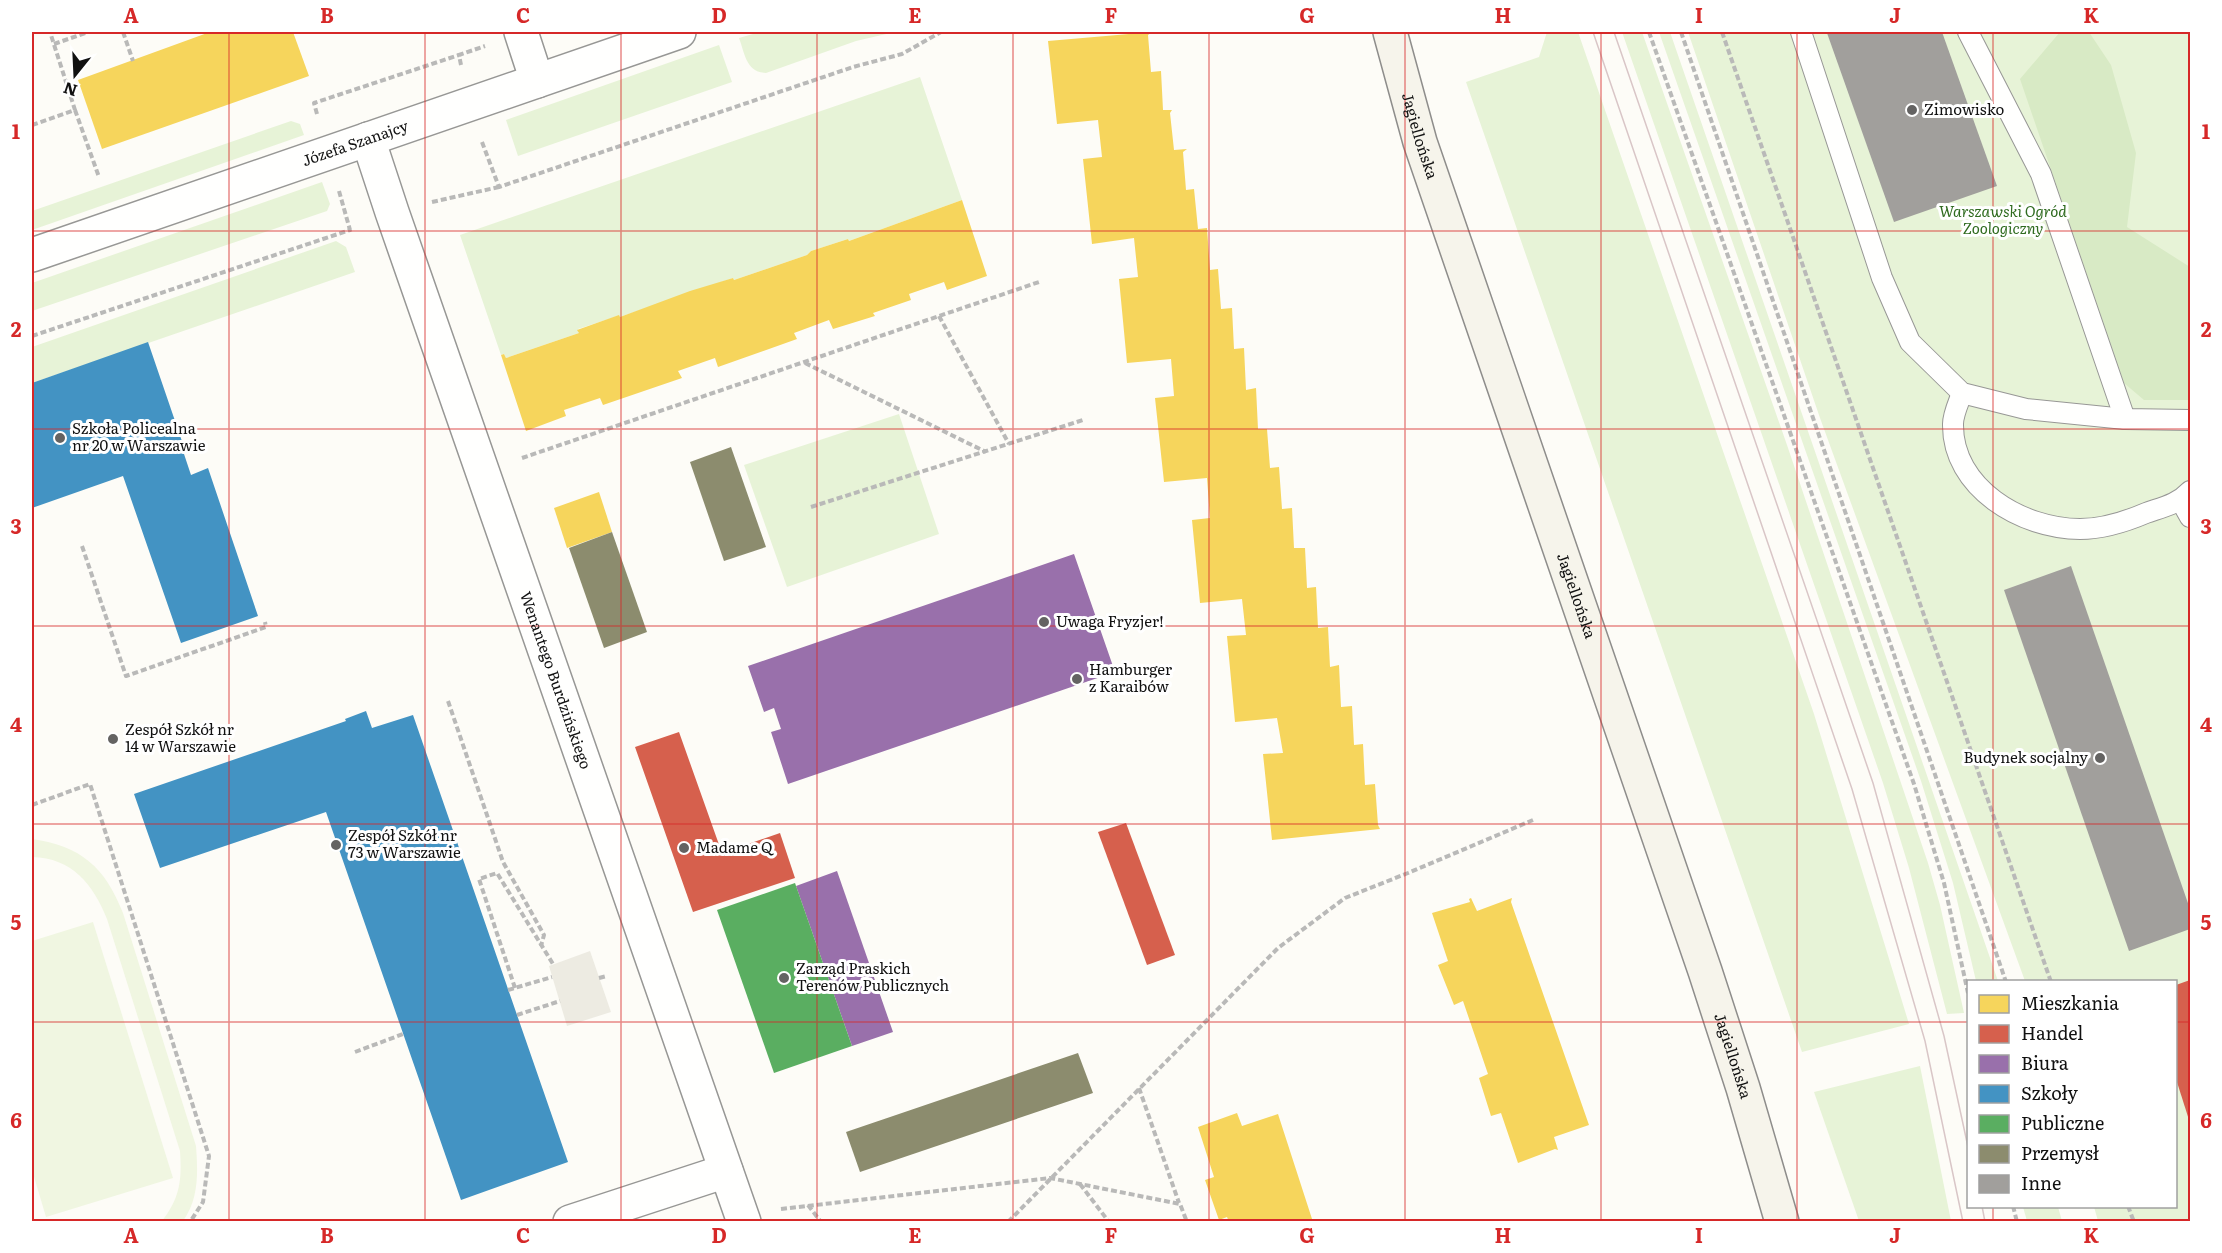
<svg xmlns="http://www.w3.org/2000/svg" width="2222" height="1253" viewBox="0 0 2222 1253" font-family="Literata,serif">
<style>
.green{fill:#e7f3d7}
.forest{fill:#d8eac5}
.pitch{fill:#f0f6e1}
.plaza{fill:#edebe2}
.homes{fill:#f6d55c}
.shops{fill:#d6604d}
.offices{fill:#9970ab}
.schools{fill:#4393c3}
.public{fill:#5aae61}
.industry{fill:#8c8c6e}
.building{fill:#a19f9c}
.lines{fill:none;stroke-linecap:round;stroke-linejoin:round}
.lane-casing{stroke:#979795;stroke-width:22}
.street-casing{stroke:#979795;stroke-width:36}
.secondary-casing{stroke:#8e8d8b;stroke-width:36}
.path{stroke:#b9b9b8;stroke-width:4;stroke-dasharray:6 3;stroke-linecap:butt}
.lane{stroke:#fffffe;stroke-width:20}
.street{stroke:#fffffe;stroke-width:33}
.secondary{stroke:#f6f4eb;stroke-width:33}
.tram{stroke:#d9c6c7;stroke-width:1.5}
.grid{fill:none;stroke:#d62828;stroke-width:1.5;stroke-opacity:0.55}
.poi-dot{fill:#646362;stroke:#fff;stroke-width:2}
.labels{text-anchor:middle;stroke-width:6;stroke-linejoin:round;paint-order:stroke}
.poi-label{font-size:15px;fill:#111;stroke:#fff;text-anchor:start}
.street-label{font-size:15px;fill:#111;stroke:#fff}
.park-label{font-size:15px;font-style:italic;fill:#2f6b1f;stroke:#fff}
.neatline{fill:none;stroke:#d62828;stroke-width:2}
.grid-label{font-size:20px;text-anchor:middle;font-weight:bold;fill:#d62828}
</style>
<rect width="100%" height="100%" fill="#fdfcf7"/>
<g class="green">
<path d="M760,32H895L856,41L766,73C746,72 745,54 739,38Z"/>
<path d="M1547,32H1578L1814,714L1909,1024L1802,1052L1466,82L1539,57Z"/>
<path d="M1622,32H1642L1787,445L1928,863L1940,905L1964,1013L1947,1014L1909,868L1883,783Z"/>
<path d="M1659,32H1670L1998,981H1976L1953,883L1921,781Z"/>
<path d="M1688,32H2190V1221H2098L2094,1207L2176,1206V982L2025,981L1820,418Z"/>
<path d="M719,45L732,82L518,156L506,120Z"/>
<path d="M920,77L962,200L849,241L848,239L811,251L807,255L734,280L733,278L620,317L618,316L578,329L579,333L506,358L504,354L501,355L460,235Z"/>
<path d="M291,121L300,124L304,135L32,230V211Z"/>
<path d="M322,182L330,204L327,211L32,311V283Z"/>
<path d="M336,241L346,247L355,272L32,383V347Z"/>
<path d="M899,414L939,534L787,587L744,465Z"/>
<path d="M1920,1066L1951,1221H1859L1814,1092Z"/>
<path d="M2023,1207H2058L2062,1221H2027Z"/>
</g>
<path class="forest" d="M2060,32H2089L2111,65L2136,153L2127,227L2190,267V400H2144L2124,383L2020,79Z"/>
<g class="pitch">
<path d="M32,839C81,846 105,867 123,913L196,1146C198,1172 199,1199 183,1221H162C180,1198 182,1180 180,1151L107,919C93,884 72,858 32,857Z"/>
<path d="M93,922L173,1178L46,1217L32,1170V941Z"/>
</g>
<path class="plaza" d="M590,951L611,1012L567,1026L549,966Z"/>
<g class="homes">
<path d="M210,32H293L309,76L102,149L78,80Z"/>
<path d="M1152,32L1148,35L1151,72L1161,71L1163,110H1172L1170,113L1174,150L1187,149L1183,152L1186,190L1194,189L1198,229L1207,228L1210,270L1218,269L1221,309L1232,308L1234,349L1244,348L1246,390L1256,388L1258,429H1267L1270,468L1279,467L1282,509L1292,508L1294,548H1305L1307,588L1316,587L1318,628L1328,627L1330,667L1339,665L1341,707L1352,706L1354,745L1363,744L1365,785L1375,784L1378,825L1380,829L1272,840L1263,754L1283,753L1277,718L1235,722L1227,636L1246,635L1242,599L1200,603L1192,520L1210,518L1207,478L1164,482L1155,398L1174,396L1171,359L1127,363L1119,279L1138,277L1134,238L1092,244L1083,159L1102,157L1098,120L1057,124L1048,41Z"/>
<path d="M962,200L987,276L947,290L944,282L909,294L911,300L873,313L875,316L833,329L829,320L794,333L797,339L718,367L715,358L678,371L682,378L603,405L600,398L564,410L566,416L526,431L501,355L504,354L506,358L579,333L577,330L619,315L620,317L690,291L733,278L734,280L807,255L811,251L848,239L849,241Z"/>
<path d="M599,492L612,532L567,548L554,508Z"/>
<path d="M1471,898L1477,911L1512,898L1511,902L1589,1125L1554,1137L1558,1150L1555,1149L1518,1163L1501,1113L1491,1116L1479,1078L1488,1074L1463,1001L1454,1005L1438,965L1448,961L1432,913L1470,902L1469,899Z"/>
<path d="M1237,1113L1242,1126L1278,1114L1313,1222H1229L1227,1217L1219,1220L1205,1180L1214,1177L1198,1127Z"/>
</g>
<g class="shops">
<path d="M679,732L722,853L780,833L795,878L693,912L635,747Z"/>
<path d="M1126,823L1175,955L1147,965L1098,832Z"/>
<path d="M2190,980V1123L2176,1079V985Z"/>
</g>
<g class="offices">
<path d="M1074,554L1115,672L788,784L771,732L781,729L774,708L764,712L748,666Z"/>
<path d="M837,871L893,1032L852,1046L796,886Z"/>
</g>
<g class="schools">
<path d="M148,342L186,453L184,454L191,475L208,468L258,616L181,643L123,476L32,508V383Z"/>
<path d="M366,711L372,728L413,715L568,1162L461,1200L326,812L160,868L134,794L346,721L345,719Z"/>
</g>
<path class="public" d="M795,883L852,1046L774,1073L717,910Z"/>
<g class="industry">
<path d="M731,447L766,547L724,561L690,462Z"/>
<path d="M612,532L647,632L604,648L569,548Z"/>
<path d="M1078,1053L1093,1093L860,1172L846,1132Z"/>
</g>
<g class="building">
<path d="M1832,32H1942L1997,186L1894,222L1827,33Z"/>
<path d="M2071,566L2190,909V929L2129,951L2004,590Z"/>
</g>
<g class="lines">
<g class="lane-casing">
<g id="lane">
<path d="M1801,32L1882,278L1910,342L1962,393L2026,409L2125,419L2190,420"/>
<path d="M1968,32L2041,174L2125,419"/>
<path d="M1962,393C1959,402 1953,414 1953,424C1952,488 2022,529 2080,529C2104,529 2125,522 2146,513C2163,507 2178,504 2190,491"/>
<path d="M2181,501L2190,517"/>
</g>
</g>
<g class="street-casing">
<g id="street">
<path d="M521,32L537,81"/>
<path id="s1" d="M368,139L392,212L744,1222"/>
<path id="s2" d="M32,255L679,32"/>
<path d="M570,1222L726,1171"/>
</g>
</g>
<g class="secondary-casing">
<g id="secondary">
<path id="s3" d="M1390,32L1420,142L1705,971L1743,1088L1782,1222"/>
</g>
</g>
<g class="path">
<path d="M123,32L133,61"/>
<path d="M1649,32L1914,784L1944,883L1968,993"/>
<path d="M1681,32L2006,982"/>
<path d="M1722,32L2051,982"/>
<path d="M54,44L88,32"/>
<path d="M461,65L459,55L485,46"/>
<path d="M75,110L99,177"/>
<path d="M317,114L314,103L459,55"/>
<path d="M32,125L75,110L50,32"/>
<path d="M482,142L499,187L853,67L902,54L941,32"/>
<path d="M339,191L350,230L354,228"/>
<path d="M432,202L499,187"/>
<path d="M939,316L1009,444"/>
<path d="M32,336L350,230"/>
<path d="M805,363L986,452"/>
<path d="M522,458L1039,282"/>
<path d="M811,507L1083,420"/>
<path d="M82,546L126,676L266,627L265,622"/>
<path d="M448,701L503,862L544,935L541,946"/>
<path d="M32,805L90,784L209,1156L203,1202L190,1222"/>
<path d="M599,978L607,976"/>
<path d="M515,988L479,879L497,873L553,964"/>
<path d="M508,990L552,977"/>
<path d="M517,1015L560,1001"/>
<path d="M355,1052L403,1034"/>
<path d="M1139,1088L1179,1203"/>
<path d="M1080,1184L1109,1222"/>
<path d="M808,1205L821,1222"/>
<path d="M2013,1206L2017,1222"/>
<path d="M2128,1206L2134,1222"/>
<path d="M781,1209L1050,1178L1180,1204L1187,1222"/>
<path d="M1008,1222L1278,948L1345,898L1408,873L1533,820"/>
</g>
<use href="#lane" class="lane"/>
<use href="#street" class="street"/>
<use href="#secondary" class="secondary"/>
<g class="tram">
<path d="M1593,32L1852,789L1925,1041L1963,1222"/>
<path d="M1614,32L1873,783L1944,1036L1968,1147"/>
<path d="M1982,1206L1985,1222"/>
</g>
</g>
<path class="grid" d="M229,32V1222M425,32V1222M621,32V1222M817,32V1222M1013,32V1222M1209,32V1222M1405,32V1222M1601,32V1222M1797,32V1222M1993,32V982M32,231H2190M32,429H2190M32,626H2190M32,824H2190M32,1022H1968M2176,1022H2190M1993,1206V1222"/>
<g class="poi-dot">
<circle cx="1912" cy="110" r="6"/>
<circle cx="60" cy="438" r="6"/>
<circle cx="1044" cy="622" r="6"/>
<circle cx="1077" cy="679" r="6"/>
<circle cx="113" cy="739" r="6"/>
<circle cx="2100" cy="758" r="6"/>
<circle cx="336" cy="845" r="6"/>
<circle cx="684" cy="848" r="6"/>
<circle cx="784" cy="978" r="6"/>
</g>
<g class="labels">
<g class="poi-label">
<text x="1924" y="115">Zimowisko</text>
<text x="72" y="434">Szkoła Policealna<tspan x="72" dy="17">nr 20 w Warszawie</tspan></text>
<text x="1056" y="627">Uwaga Fryzjer!</text>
<text x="1089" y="675">Hamburger<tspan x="1089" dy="17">z Karaibów</tspan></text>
<text x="125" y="735">Zespół Szkół nr<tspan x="125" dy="17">14 w Warszawie</tspan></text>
<text x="2088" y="763" text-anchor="end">Budynek socjalny</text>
<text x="348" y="841">Zespół Szkół nr<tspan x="348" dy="17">73 w Warszawie</tspan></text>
<text x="696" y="853">Madame Q</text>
<text x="796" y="974">Zarząd Praskich<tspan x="796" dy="17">Terenów Publicznych</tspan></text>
</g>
<g class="street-label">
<text dy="5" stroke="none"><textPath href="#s3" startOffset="108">Jagiellońska</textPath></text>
<text dy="5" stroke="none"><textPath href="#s2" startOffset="342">Józefa Szanajcy</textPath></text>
<text dy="5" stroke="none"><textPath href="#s3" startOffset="594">Jagiellońska</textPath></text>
<text dy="5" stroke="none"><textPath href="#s1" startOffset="573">Wenantego Burdzińskiego</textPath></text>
<text dy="5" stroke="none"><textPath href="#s3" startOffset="1080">Jagiellońska</textPath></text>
</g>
<g class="park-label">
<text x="2003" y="217">Warszawski Ogród<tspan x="2003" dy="17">Zoologiczny</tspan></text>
</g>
</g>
<rect width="2222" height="1253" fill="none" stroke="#ffffff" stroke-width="66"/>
<rect x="1967" y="980" width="210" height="228" fill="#ffffff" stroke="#a0a0a0" stroke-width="1.5"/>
<rect x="1979" y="995" width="30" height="18" fill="#f6d55c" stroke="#a0a0a0" stroke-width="1.5"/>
<text x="2021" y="1010" font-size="18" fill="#111111">Mieszkania</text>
<rect x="1979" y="1025" width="30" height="18" fill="#d6604d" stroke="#a0a0a0" stroke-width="1.5"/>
<text x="2021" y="1040" font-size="18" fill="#111111">Handel</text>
<rect x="1979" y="1055" width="30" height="18" fill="#9970ab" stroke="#a0a0a0" stroke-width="1.5"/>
<text x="2021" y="1070" font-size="18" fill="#111111">Biura</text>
<rect x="1979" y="1085" width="30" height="18" fill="#4393c3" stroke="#a0a0a0" stroke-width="1.5"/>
<text x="2021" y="1100" font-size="18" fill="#111111">Szkoły</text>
<rect x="1979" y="1115" width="30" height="18" fill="#5aae61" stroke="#a0a0a0" stroke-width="1.5"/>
<text x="2021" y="1130" font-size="18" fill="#111111">Publiczne</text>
<rect x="1979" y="1145" width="30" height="18" fill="#8c8c6e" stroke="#a0a0a0" stroke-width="1.5"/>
<text x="2021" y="1160" font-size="18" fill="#111111">Przemysł</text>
<rect x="1979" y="1175" width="30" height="18" fill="#a19f9c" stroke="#a0a0a0" stroke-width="1.5"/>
<text x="2021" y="1190" font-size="18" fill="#111111">Inne</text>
<g transform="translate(75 75) rotate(198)" stroke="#ffffff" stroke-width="4.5" paint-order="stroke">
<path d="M0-4.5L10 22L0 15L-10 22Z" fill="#111111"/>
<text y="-9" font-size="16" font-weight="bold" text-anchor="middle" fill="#111111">N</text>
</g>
<rect x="33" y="33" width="2156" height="1187" class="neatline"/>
<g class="grid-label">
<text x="131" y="23">A</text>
<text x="327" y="23">B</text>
<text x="523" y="23">C</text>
<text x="719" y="23">D</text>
<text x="915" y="23">E</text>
<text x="1111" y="23">F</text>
<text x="1307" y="23">G</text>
<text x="1503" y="23">H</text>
<text x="1699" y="23">I</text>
<text x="1895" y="23">J</text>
<text x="2091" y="23">K</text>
<text x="16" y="139">1</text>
<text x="2206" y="139">1</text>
<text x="16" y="337">2</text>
<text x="2206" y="337">2</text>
<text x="16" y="534">3</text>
<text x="2206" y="534">3</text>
<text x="16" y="732">4</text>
<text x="2206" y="732">4</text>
<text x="16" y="930">5</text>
<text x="2206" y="930">5</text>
<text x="16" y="1128">6</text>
<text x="2206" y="1128">6</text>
<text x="131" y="1243">A</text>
<text x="327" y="1243">B</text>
<text x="523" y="1243">C</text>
<text x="719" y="1243">D</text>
<text x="915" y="1243">E</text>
<text x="1111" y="1243">F</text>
<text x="1307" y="1243">G</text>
<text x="1503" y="1243">H</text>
<text x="1699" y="1243">I</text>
<text x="1895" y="1243">J</text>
<text x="2091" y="1243">K</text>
</g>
</svg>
